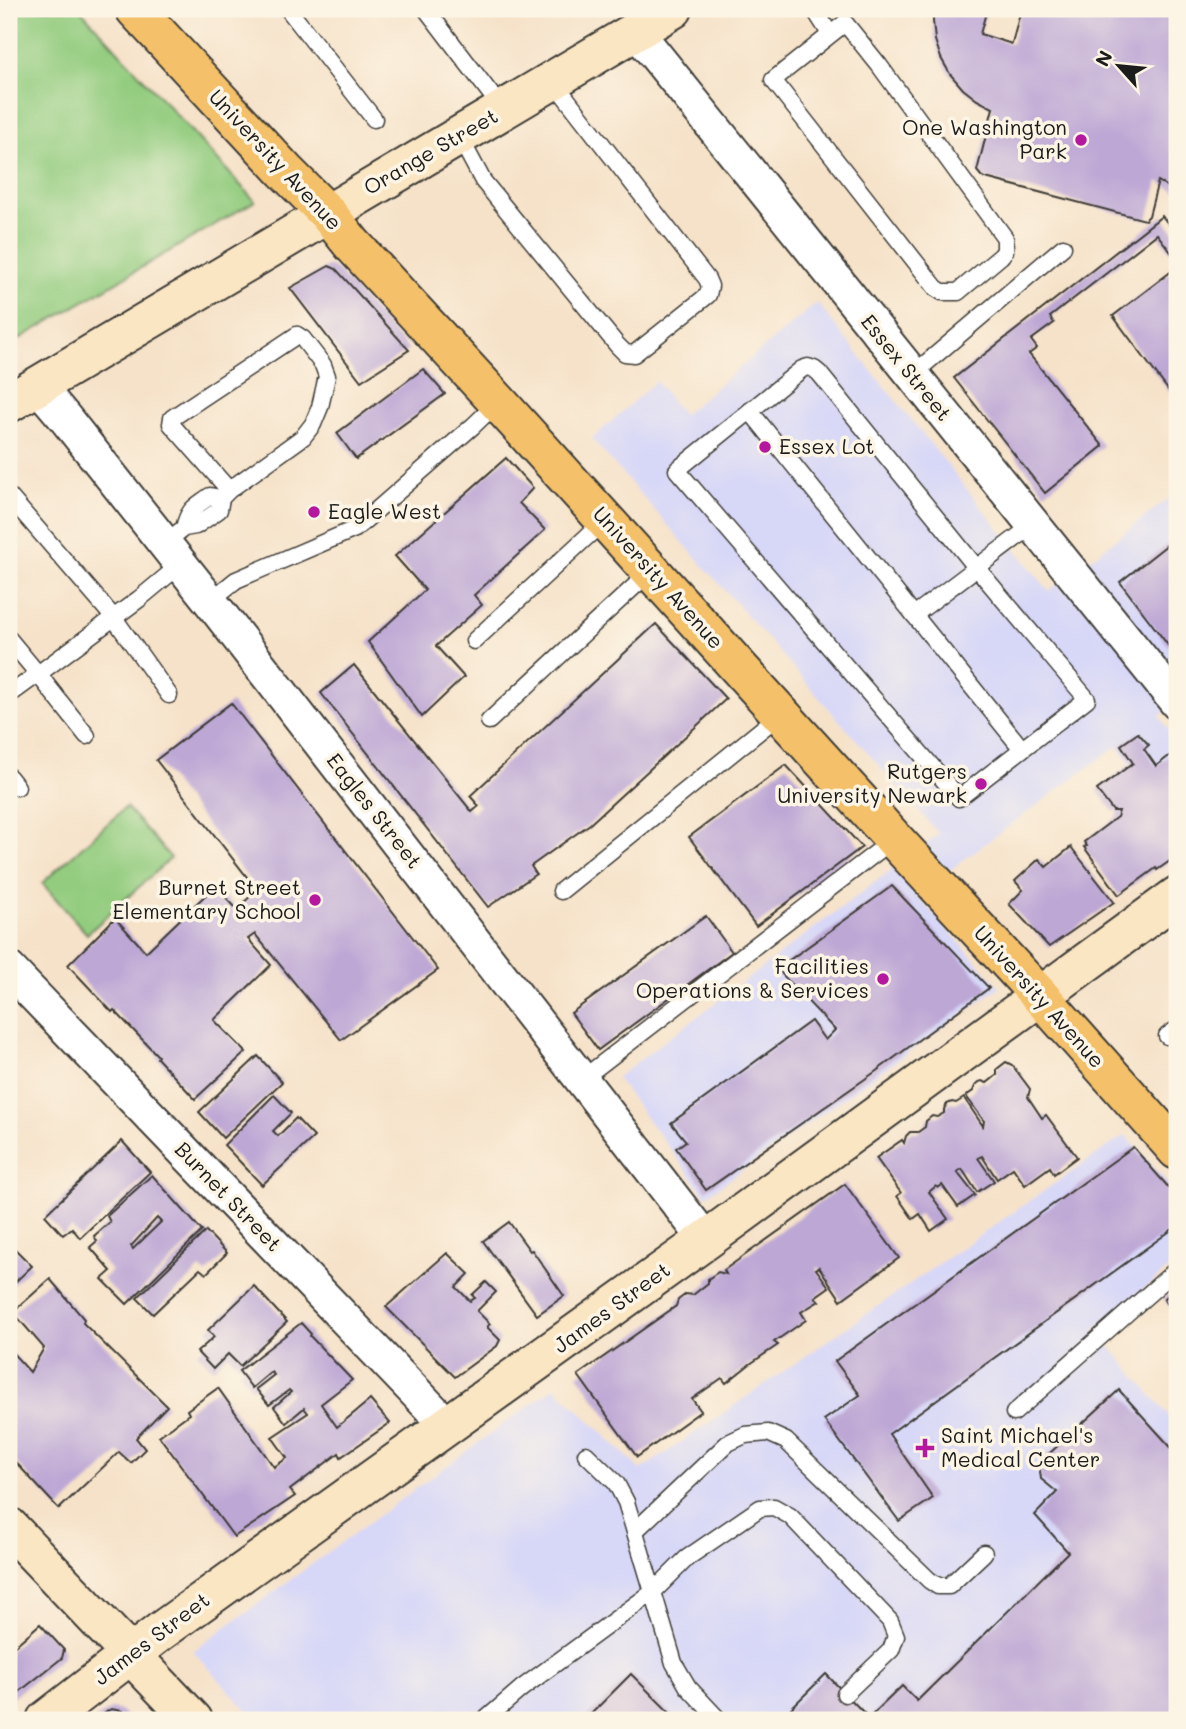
<svg xmlns="http://www.w3.org/2000/svg" width="1186" height="1729" viewBox="0 0 1186 1729" font-family="Mali,sans-serif">
<style>
.built{fill:#d7d7f8}
.green{fill:#93cc7f;stroke:#58744e;stroke-width:2}
.building{fill:#bda7d5;fill-rule:evenodd}
.lines{fill:none;stroke-linecap:round;stroke-linejoin:round}
.lane-casing{stroke:#3d3a36;stroke-width:19}
.street-casing{stroke:#3d3a36;stroke-width:37}
.secondary-casing{stroke:#3d3a36;stroke-width:42}
.primary-casing{stroke:#3d3a36;stroke-width:42}
.lane{stroke:#fff;stroke-width:16}
.street{stroke:#fff;stroke-width:33}
.secondary{stroke:#fbe6c4;stroke-width:38}
.primary{stroke:#f4c16b;stroke-width:38}
.poi-dot{fill:#b5179e;stroke:#fcf5e5;stroke-width:2.5}
.labels{text-anchor:middle;stroke-width:7;stroke-linejoin:round;paint-order:stroke}
.poi-label{font-size:21px;fill:#1c1c1c;stroke:#fcf5e5;text-anchor:end}
.street-label{font-size:21px;fill:#1c1c1c;stroke:#fcf5e5}
</style>
<rect width="100%" height="100%" fill="#fcf5e5"/>
<filter id="ink" filterUnits="userSpaceOnUse"><feTurbulence type="fractalNoise" baseFrequency=".0143" numOctaves="2"/><feDisplacementMap in="SourceGraphic" scale="14" xChannelSelector="R" yChannelSelector="G"/><feConvolveMatrix kernelMatrix="1 2 1 2 8 2 1 2 1" color-interpolation-filters="sRGB"/></filter>
<filter id="wash" filterUnits="userSpaceOnUse"><feTurbulence type="fractalNoise" baseFrequency=".00686" numOctaves="4" result="noise"/><feDisplacementMap in="SourceGraphic" scale="28" xChannelSelector="R" yChannelSelector="G"/><feGaussianBlur stdDeviation="1.57" result="paint"/><feColorMatrix in="noise" values="0 0 0 0 0 0 0 0 0 0 0 0 0 0 0 0 0 1.4 0 .05"/><feComposite in="paint" operator="in"/></filter>
<g filter="url(#wash)">
<rect width="100%" height="100%" fill="#f6e2c9"/>
<g class="built">
<path d="M817,303L1049,591L1177,492V702L1159,716L1177,741V823L1117,746L916,895L1000,987L706,1196L616,1078L939,834L592,439L656,381L683,415Z"/>
<path d="M1125,1135L1177,1194V1262L1095,1329L1177,1425V1720H256L193,1651L555,1387L641,1470Z"/>
</g>
<g class="green">
<path d="M9,9H80L255,201L9,345Z"/>
<path d="M126,807L171,858L87,934L42,883Z"/>
</g>
<g id="blocks">
<g class="building">
<path d="M934,9H987L980,34L1012,44L1021,9H1177V192L1158,181L1149,216L1145,220L982,177L977,171L993,108L977,100L963,89L950,74L941,58L935,40L933,21Z"/>
<path d="M1162,216L1177,235V260L1157,234L1050,317L1054,323L1031,340L1037,348L1029,354L1103,446L1045,493L954,378Z"/>
<path d="M329,266L336,269L409,350L361,381L290,288Z"/>
<path d="M1177,267V402L1113,316Z"/>
<path d="M423,369L445,394L356,459L337,433Z"/>
<path d="M506,458L533,488L519,503L545,530L474,595L482,605L436,646L464,677L422,717L368,642L425,590L395,556Z"/>
<path d="M1177,537V657L1120,582Z"/>
<path d="M656,624L726,699L590,824L531,866L536,874L488,907L321,693L354,665L472,812L479,806L470,796Z"/>
<path d="M231,703L438,970L341,1040L255,934L248,939L271,965L214,1020L246,1052L195,1099L157,1058L158,1056L114,1010L112,1012L68,965L115,918L146,952L215,886L237,909L257,890L156,760Z"/>
<path d="M1138,733L1149,745L1144,749L1156,766L1177,750V856L1157,870L1156,868L1119,895L1084,847L1087,846L1084,842L1117,817L1119,811H1113L1097,790L1133,763L1121,745Z"/>
<path d="M786,765L862,847L756,926L689,837Z"/>
<path d="M1071,847L1114,902L1049,947L1009,904L1023,890L1015,881L1039,859L1046,867Z"/>
<path d="M892,886L989,988L875,1072L706,1190L676,1148L686,1141L671,1123L811,1021L825,1040L835,1030L777,969Z"/>
<path d="M706,916L732,952L598,1050L571,1013Z"/>
<path d="M258,1056L282,1082L223,1138L199,1112Z"/>
<path d="M1006,1062L1012,1065L1030,1089L1028,1097L1042,1118L1046,1115L1077,1157L1054,1174L1050,1167L1025,1185L1013,1168L997,1179L982,1156L978,1158L994,1181L977,1192L962,1169L957,1172L975,1195L958,1207L942,1185L938,1188L936,1186L929,1192L948,1219L931,1231L920,1214L913,1219L897,1196L901,1193L876,1158L902,1140L904,1143L906,1136L910,1132H918L925,1127L926,1121L932,1116L937,1117L944,1113V1109L947,1104L952,1102L956,1103L964,1098L983,1126L984,1121L966,1096L973,1091L975,1086L979,1082L982,1081L987,1083L997,1075V1069Z"/>
<path d="M274,1095L291,1113L273,1131L278,1136L296,1118L314,1137L262,1185L224,1145Z"/>
<path d="M122,1141L150,1172L80,1238L72,1228L63,1235L45,1215Z"/>
<path d="M1133,1147L1177,1197V1226L889,1434L933,1498L899,1521L824,1420L860,1395L835,1361Z"/>
<path d="M152,1175L202,1231L127,1304L102,1279L111,1271L90,1247L97,1241L94,1236L110,1222L107,1216ZM157,1218L161,1222L133,1249L131,1246Z"/>
<path d="M845,1184L899,1258L841,1300L819,1267L816,1269L829,1287L815,1297L819,1301L801,1312L806,1320L774,1342L778,1345L750,1364L726,1383L722,1378L692,1399L701,1411L637,1457L578,1375L676,1306L678,1300L686,1294L693,1295L708,1283V1279L718,1272L726,1274L724,1270Z"/>
<path d="M509,1222L530,1251L532,1250L564,1296L537,1315L483,1241Z"/>
<path d="M206,1231L227,1253L206,1274L200,1269L153,1314L137,1298Z"/>
<path d="M9,1243L32,1266L9,1288Z"/>
<path d="M447,1253L469,1274L456,1287L470,1301L475,1298L472,1295L486,1282L496,1292L477,1311L490,1324L487,1327L500,1340L497,1346L455,1377L386,1307Z"/>
<path d="M50,1279L84,1319L83,1323L167,1406L136,1438L145,1449L131,1463L119,1452L59,1509L9,1455V1349L30,1372L44,1348L13,1312Z"/>
<path d="M254,1286L287,1322L240,1366L228,1354L213,1369L197,1352L214,1337L208,1330Z"/>
<path d="M1177,1288V1312L1175,1314L1164,1299Z"/>
<path d="M301,1323L311,1334L310,1336L352,1380L321,1404L337,1427L370,1400L390,1423L341,1457L339,1453L290,1490L295,1496L234,1537L159,1436L189,1414L187,1410L218,1388L274,1467L287,1458L272,1437L308,1413L304,1408L286,1423L274,1407L291,1392L289,1390L269,1405L256,1389L274,1375L271,1372L252,1388L239,1371Z"/>
<path d="M1119,1390L1177,1454V1603L1173,1615V1635L1177,1639V1720H779L826,1674L869,1718L902,1686L917,1701L1068,1552L1035,1515L1057,1492L1041,1479L1039,1463Z"/>
<path d="M40,1624L64,1650L62,1658L9,1700V1651Z"/>
<path d="M631,1674L677,1720H585Z"/>
<path d="M111,1709L122,1711L130,1720H94Z"/>
</g>
</g>
</g>
<g filter="url(#ink)">
<use href="#blocks" fill-opacity="0" stroke="#3d3a36" stroke-width="2"/>
<g class="lines">
<g class="lane-casing">
<g id="lane">
<path d="M288,9L374,119"/>
<path d="M426,9L503,110"/>
<path d="M814,9L830,34"/>
<path d="M845,23L879,65L1005,238V251L1001,256L958,292H942L936,288L773,80Z"/>
<path d="M459,136L483,181L617,345L625,353L634,354L708,295L710,286L707,279L553,81"/>
<path d="M808,367L814,369L819,373L976,567L1087,699L959,798L677,470L802,369Z"/>
<path d="M912,375L1063,247"/>
<path d="M750,411L1022,749"/>
<path d="M9,496L114,618L169,695"/>
<path d="M221,498L229,490L303,437L313,424L320,407L327,376L323,365L303,339L297,335L172,418L171,424L229,490"/>
<path d="M163,544L184,528L196,526L219,510L221,498L210,496C194,508 189,508 184,528"/>
<path d="M210,601L236,580L355,529L473,426L498,402"/>
<path d="M914,615L1033,525"/>
<path d="M9,639L38,674L139,599L180,565"/>
<path d="M474,641L605,520"/>
<path d="M9,695L38,674L87,736"/>
<path d="M489,721L651,571"/>
<path d="M9,777L17,787"/>
<path d="M561,891L782,713"/>
<path d="M1167,1036L1177,1029"/>
<path d="M582,1079L894,839"/>
<path d="M1014,1413L1177,1269"/>
<path d="M635,1531L728,1443L745,1435L768,1433L786,1441L929,1580L938,1586H949L984,1553"/>
<path d="M485,1720L522,1688L653,1592L626,1502L616,1483L586,1454"/>
<path d="M719,1720L688,1687L674,1663L653,1592L687,1558L760,1508L774,1507L790,1516L890,1621L896,1636L891,1650L845,1694"/>
</g>
</g>
<g class="street-casing">
<g id="street">
<path d="M636,31L1177,703"/>
<path d="M37,385L65,418L210,601L706,1240"/>
<path d="M9,969L447,1425"/>
</g>
</g>
<g class="secondary-casing">
<g id="secondary">
<path d="M9,403L673,9"/>
<path d="M9,1527L193,1720"/>
<path d="M46,1720L161,1631L706,1240L1177,896"/>
</g>
</g>
<g class="primary-casing">
<path id="primary" d="M135,9L285,171L327,213L352,244L498,402L894,839L1040,996L1177,1150"/>
</g>
<use href="#lane" class="lane"/>
<use href="#street" class="street"/>
<use href="#secondary" class="secondary"/>
<use href="#primary" class="primary"/>
</g>
</g>
<g class="poi-dot">
<circle cx="1081" cy="140" r="7"/>
<circle cx="765" cy="447" r="7"/>
<circle cx="314" cy="512" r="7"/>
<circle cx="981" cy="784" r="7"/>
<circle cx="315" cy="900" r="7"/>
<circle cx="883" cy="979" r="7"/>
<path d="M921.5 1437.5h7v7h7v7h-7v7h-7v-7h-7v-7h7z"/>
</g>
<g class="labels">
<g class="poi-label">
<text x="1067" y="135">One Washington<tspan x="1067" dy="24">Park</tspan></text>
<text x="779" y="454" text-anchor="start">Essex Lot</text>
<text x="328" y="519" text-anchor="start">Eagle West</text>
<text x="967" y="779">Rutgers<tspan x="967" dy="24">University Newark</tspan></text>
<text x="301" y="895">Burnet Street<tspan x="301" dy="24">Elementary School</tspan></text>
<text x="869" y="974">Facilities<tspan x="869" dy="24">Operations &amp; Services</tspan></text>
<text x="941" y="1443" text-anchor="start">Saint Michael's<tspan x="941" dy="24">Medical Center</tspan></text>
</g>
<g class="street-label">
<text transform="translate(431 152) rotate(-30)" y="7">Orange Street</text>
<text transform="translate(275 160) rotate(47)" y="7">University Avenue</text>
<text transform="translate(906 368) rotate(51)" y="7">Essex Street</text>
<text transform="translate(658 578) rotate(48)" y="7">University Avenue</text>
<text transform="translate(374 811) rotate(52)" y="7">Eagles Street</text>
<text transform="translate(1039 997) rotate(48)" y="7">University Avenue</text>
<text transform="translate(228 1197) rotate(46)" y="7">Burnet Street</text>
<text transform="translate(612 1308) rotate(-36)" y="7">James Street</text>
<text transform="translate(152 1639) rotate(-37)" y="7">James Street</text>
</g>
</g>
<rect width="1186" height="1729" fill="none" stroke="#fcf5e5" stroke-width="35"/>
<g transform="translate(1119 66) rotate(297)" stroke="#fcf5e5" stroke-width="5" paint-order="stroke">
<path d="M0-5L12 26L0 18L-12 26Z" fill="#1c1c1c"/>
<text y="-10" font-size="19" font-weight="bold" text-anchor="middle" fill="#1c1c1c">N</text>
</g>
</svg>
